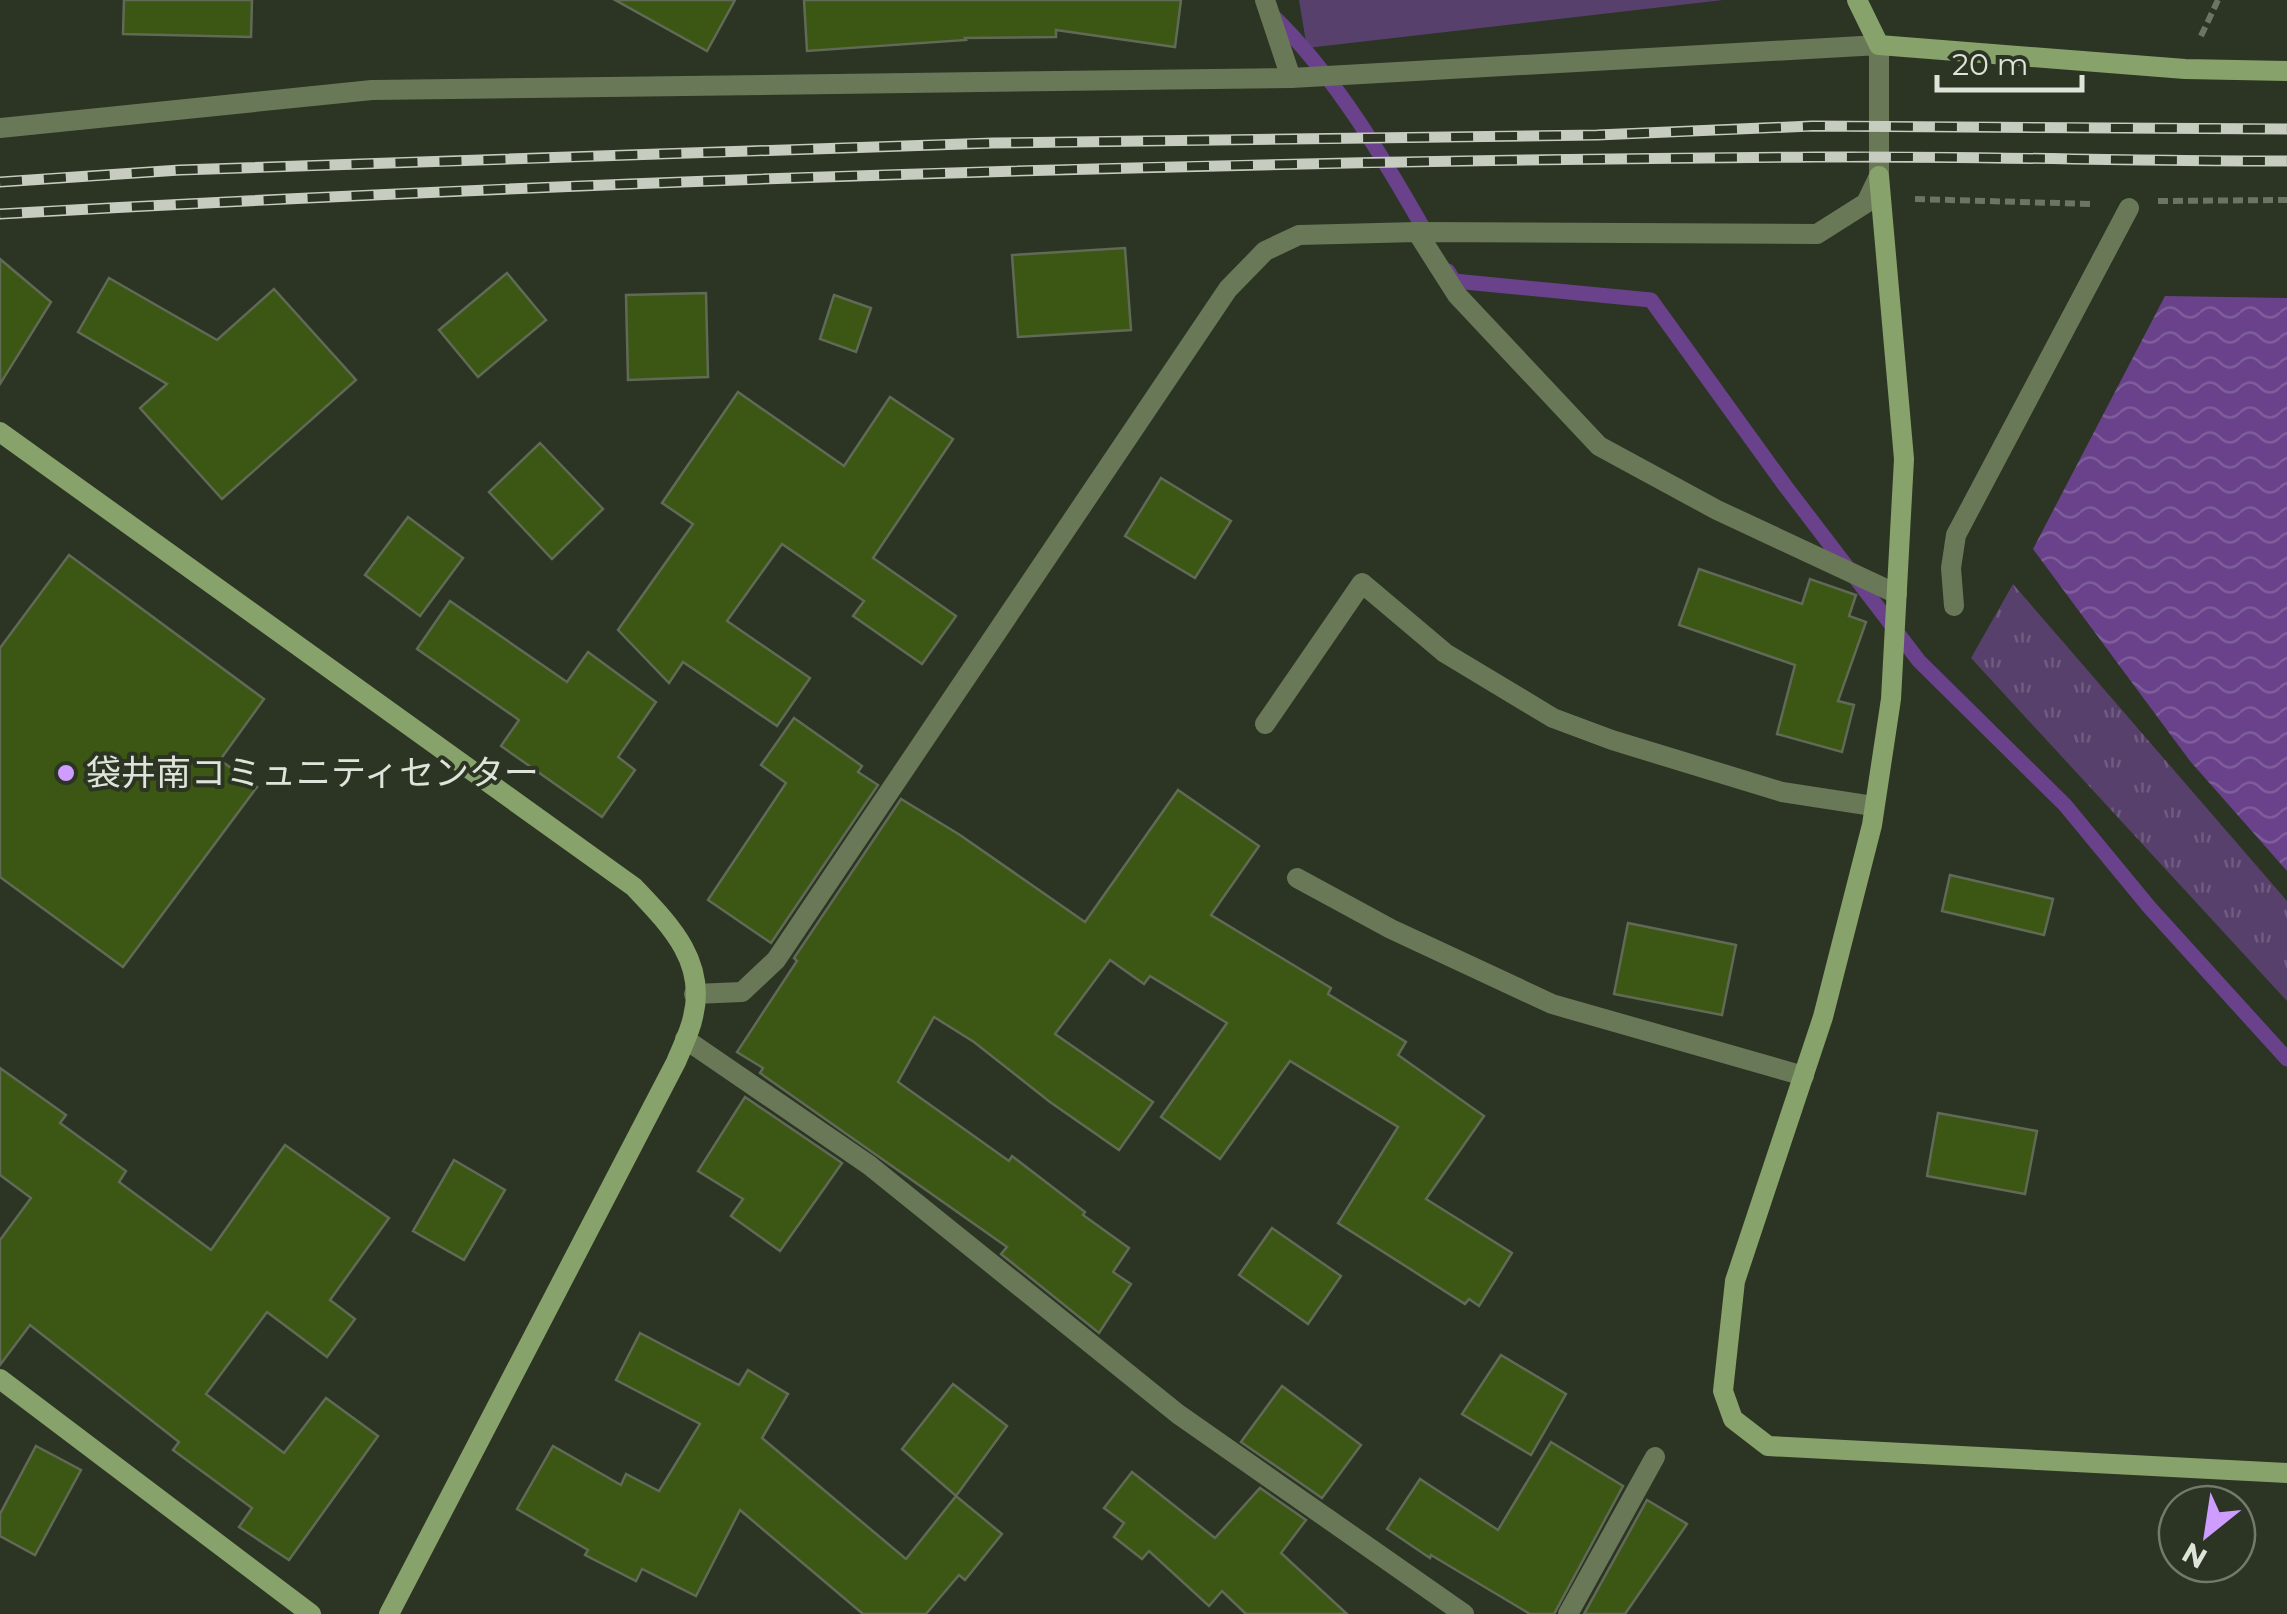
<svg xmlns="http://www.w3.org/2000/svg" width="2287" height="1614" viewBox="0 0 2287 1614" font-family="Montserrat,'Noto Sans JP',sans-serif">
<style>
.grass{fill:#57416c}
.park{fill:url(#park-tufts)}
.water{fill:url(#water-waves)}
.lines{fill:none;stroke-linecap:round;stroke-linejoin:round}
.stream{stroke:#69428b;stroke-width:15}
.building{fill:#3c5614;stroke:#606a56;stroke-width:2.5}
.path{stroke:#6d7465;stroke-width:6;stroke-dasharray:10 5;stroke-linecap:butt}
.lane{stroke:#697957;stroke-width:20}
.street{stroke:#697957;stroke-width:20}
.secondary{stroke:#88a26b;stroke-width:20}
.rail-casing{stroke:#c6ccc0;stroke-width:11}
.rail{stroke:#2c3423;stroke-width:8;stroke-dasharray:22;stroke-linecap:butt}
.poi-dot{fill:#cf9dff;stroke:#2c3423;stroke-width:4}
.labels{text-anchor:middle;stroke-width:8;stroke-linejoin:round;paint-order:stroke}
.poi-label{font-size:35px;fill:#dee4d9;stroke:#2c3423;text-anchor:start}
</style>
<defs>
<pattern id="park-tufts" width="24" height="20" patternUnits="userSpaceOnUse" patternTransform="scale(2.5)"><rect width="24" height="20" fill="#57416c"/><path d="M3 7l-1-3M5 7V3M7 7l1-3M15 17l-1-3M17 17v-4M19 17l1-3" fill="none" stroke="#6f5c80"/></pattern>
<pattern id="water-waves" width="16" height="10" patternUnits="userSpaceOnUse" patternTransform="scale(2.5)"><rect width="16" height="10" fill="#69428b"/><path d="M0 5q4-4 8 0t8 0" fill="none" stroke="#7e5d9b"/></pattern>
</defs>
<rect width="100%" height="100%" fill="#2c3423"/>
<path class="grass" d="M1299,0H1723L1307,48Z"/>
<path class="park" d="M2013,584L2287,901V1001L1971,658Z"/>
<path class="water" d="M2165,296L2287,298V871L2190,761L2033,549Z"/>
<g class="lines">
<g class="stream">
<path d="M1270,13C1336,76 1384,159 1429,238"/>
<path d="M1448,271L1454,281L1651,300L1786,487L1919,661L2065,805L2150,908L2287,1059"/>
</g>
</g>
<g class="building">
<path d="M124,0H252L251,37L123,34Z"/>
<path d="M615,0H735L707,51Z"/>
<path d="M804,0H1181L1175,47L1056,30V37L965,38L966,40L807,51Z"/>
<path d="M1125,248L1131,330L1018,337L1012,255Z"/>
<path d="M0,259L51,302L0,384Z"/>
<path d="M507,273L546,320L478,377L439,330Z"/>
<path d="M109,278L217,340L274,289L356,380L222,499L140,408L167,384L78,332Z"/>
<path d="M706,293L708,377L628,380L626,295Z"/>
<path d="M834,295L871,308L856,352L820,339Z"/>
<path d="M738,392L844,466L890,397L953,439L873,558L956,616L922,664L853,616L864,601L782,544L727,621L810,678L777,726L683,662L669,683L618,630L693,524L662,503Z"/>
<path d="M540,443L603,509L552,559L489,492Z"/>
<path d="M1161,478L1231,521L1195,578L1125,536Z"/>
<path d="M408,517L463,558L420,616L365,575Z"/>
<path d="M69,555L264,699L220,760L257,787L123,967L0,877V648Z"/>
<path d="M1699,569L1802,604L1810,579L1856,595L1849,616L1866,622L1838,701L1854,705L1842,752L1777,734L1795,665L1679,625Z"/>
<path d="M450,601L567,682L588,652L656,702L618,757L635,770L602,817L501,746L519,720L417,649Z"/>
<path d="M794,718L862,766L858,772L878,785L771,943L708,900L786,783L761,765Z"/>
<path d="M1178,790L1259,846L1211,915L1331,988L1328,994L1406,1042L1398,1055L1484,1116L1426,1199L1512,1253L1479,1306L1469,1299L1465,1304L1338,1223L1398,1127L1290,1061L1220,1159L1161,1117L1227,1023L1150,976L1144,984L1110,960L1055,1034L1153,1102L1119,1150L1050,1102L974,1042L934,1017L898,1082L1009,1161L1012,1156L1085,1212L1083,1215L1129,1248L1113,1272L1131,1284L1099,1333L1001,1254L1007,1247L760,1073L763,1068L737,1052L797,961L794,958L901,799L960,835L1085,922Z"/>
<path d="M1950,875L2053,899L2044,935L1942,911Z"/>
<path d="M1628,923L1736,945L1722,1015L1614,994Z"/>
<path d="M0,1068L66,1115L60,1123L126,1171L119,1182L211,1250L285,1145L389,1218L330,1300L355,1319L327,1357L267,1312L206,1394L284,1453L326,1398L378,1436L289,1560L239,1527L252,1508L173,1450L179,1442L30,1325L0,1365V1240L31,1198L0,1175Z"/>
<path d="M745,1097L842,1163L780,1251L731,1216L743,1199L698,1171Z"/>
<path d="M1938,1113L2037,1131L2025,1194L1927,1176Z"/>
<path d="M454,1160L505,1190L464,1260L413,1231Z"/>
<path d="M1272,1228L1341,1276L1308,1324L1239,1275Z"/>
<path d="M640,1333L739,1385L748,1370L788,1394L762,1438L906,1559L956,1496L1002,1534L965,1580L959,1575L926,1614H863L740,1510L696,1596L642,1569L636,1581L585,1555L588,1550L517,1509L553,1446L621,1485L626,1474L659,1491L700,1424L616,1380Z"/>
<path d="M1501,1355L1566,1394L1531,1455L1462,1414Z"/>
<path d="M953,1384L1007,1426L956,1496L902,1449Z"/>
<path d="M1282,1386L1361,1445L1322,1498L1241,1442Z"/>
<path d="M1551,1442L1623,1486L1554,1614H1530L1431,1555L1430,1558L1387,1529L1420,1479L1498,1530Z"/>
<path d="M36,1446L81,1470L35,1555L0,1536V1514Z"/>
<path d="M1132,1472L1215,1538L1260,1488L1306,1520L1281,1553L1347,1614H1246L1222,1591L1209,1606L1149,1551L1142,1559L1114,1537L1124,1523L1104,1508Z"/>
<path d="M1647,1500L1687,1524L1625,1614H1584Z"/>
</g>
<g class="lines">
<g class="path">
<path d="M2201,36L2218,0"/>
<path d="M1915,199L2092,204"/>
<path d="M2158,201L2287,200"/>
</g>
<path class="lane" d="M1954,606L1951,568L1956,535L2129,208"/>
<g class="street">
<path d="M1265,0L1291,78"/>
<path d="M0,128L372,90L1291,78L1879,45V176L1866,203L1817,234L1417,232L1299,235L1265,251L1228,289L776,960L742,992L694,994"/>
<path d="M1417,232L1457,295L1599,446L1717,510L1897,594"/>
<path d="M1265,724L1362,583L1445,653L1553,718L1612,740L1782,792L1873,806"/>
<path d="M1297,878L1391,929L1552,1004L1804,1076"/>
<path d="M685,1039L869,1165L1178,1414L1464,1614"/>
<path d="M1568,1614L1655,1457"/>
</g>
<g class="secondary">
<path d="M1857,0L1879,45L2185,69L2287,71"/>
<path d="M1879,176L1904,459L1891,699L1872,825L1823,1017L1735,1281L1723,1391L1733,1419L1768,1446L2287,1473"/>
<path d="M0,432L634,887C669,924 707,961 693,1017C690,1032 682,1047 676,1062L389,1614"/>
<path d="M0,1379L311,1614"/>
</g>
<g class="rail-casing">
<g id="rail">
<path d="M0,182L180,170L993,143L1597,135L1812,126L2287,129"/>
<path d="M0,214C605,180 1210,161 1816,157C1973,156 2130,161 2287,161"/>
</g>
</g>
<use href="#rail" class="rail"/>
</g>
<circle class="poi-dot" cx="66" cy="773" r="10"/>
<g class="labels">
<g class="poi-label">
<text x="86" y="785">袋井南コミュニティセンター</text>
</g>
</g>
<g transform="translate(2207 1534) rotate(210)"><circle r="48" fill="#2c3423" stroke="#737a6c" stroke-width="2.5"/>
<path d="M0-8L18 38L0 25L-18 38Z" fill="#cf9dff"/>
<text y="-15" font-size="28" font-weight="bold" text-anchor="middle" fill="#dee4d9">N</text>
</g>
<path d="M1937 75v15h145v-15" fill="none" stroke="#dee4d9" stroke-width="5"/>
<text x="1952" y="75" font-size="30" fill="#dee4d9" stroke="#2c3423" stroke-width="8" paint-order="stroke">20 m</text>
</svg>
